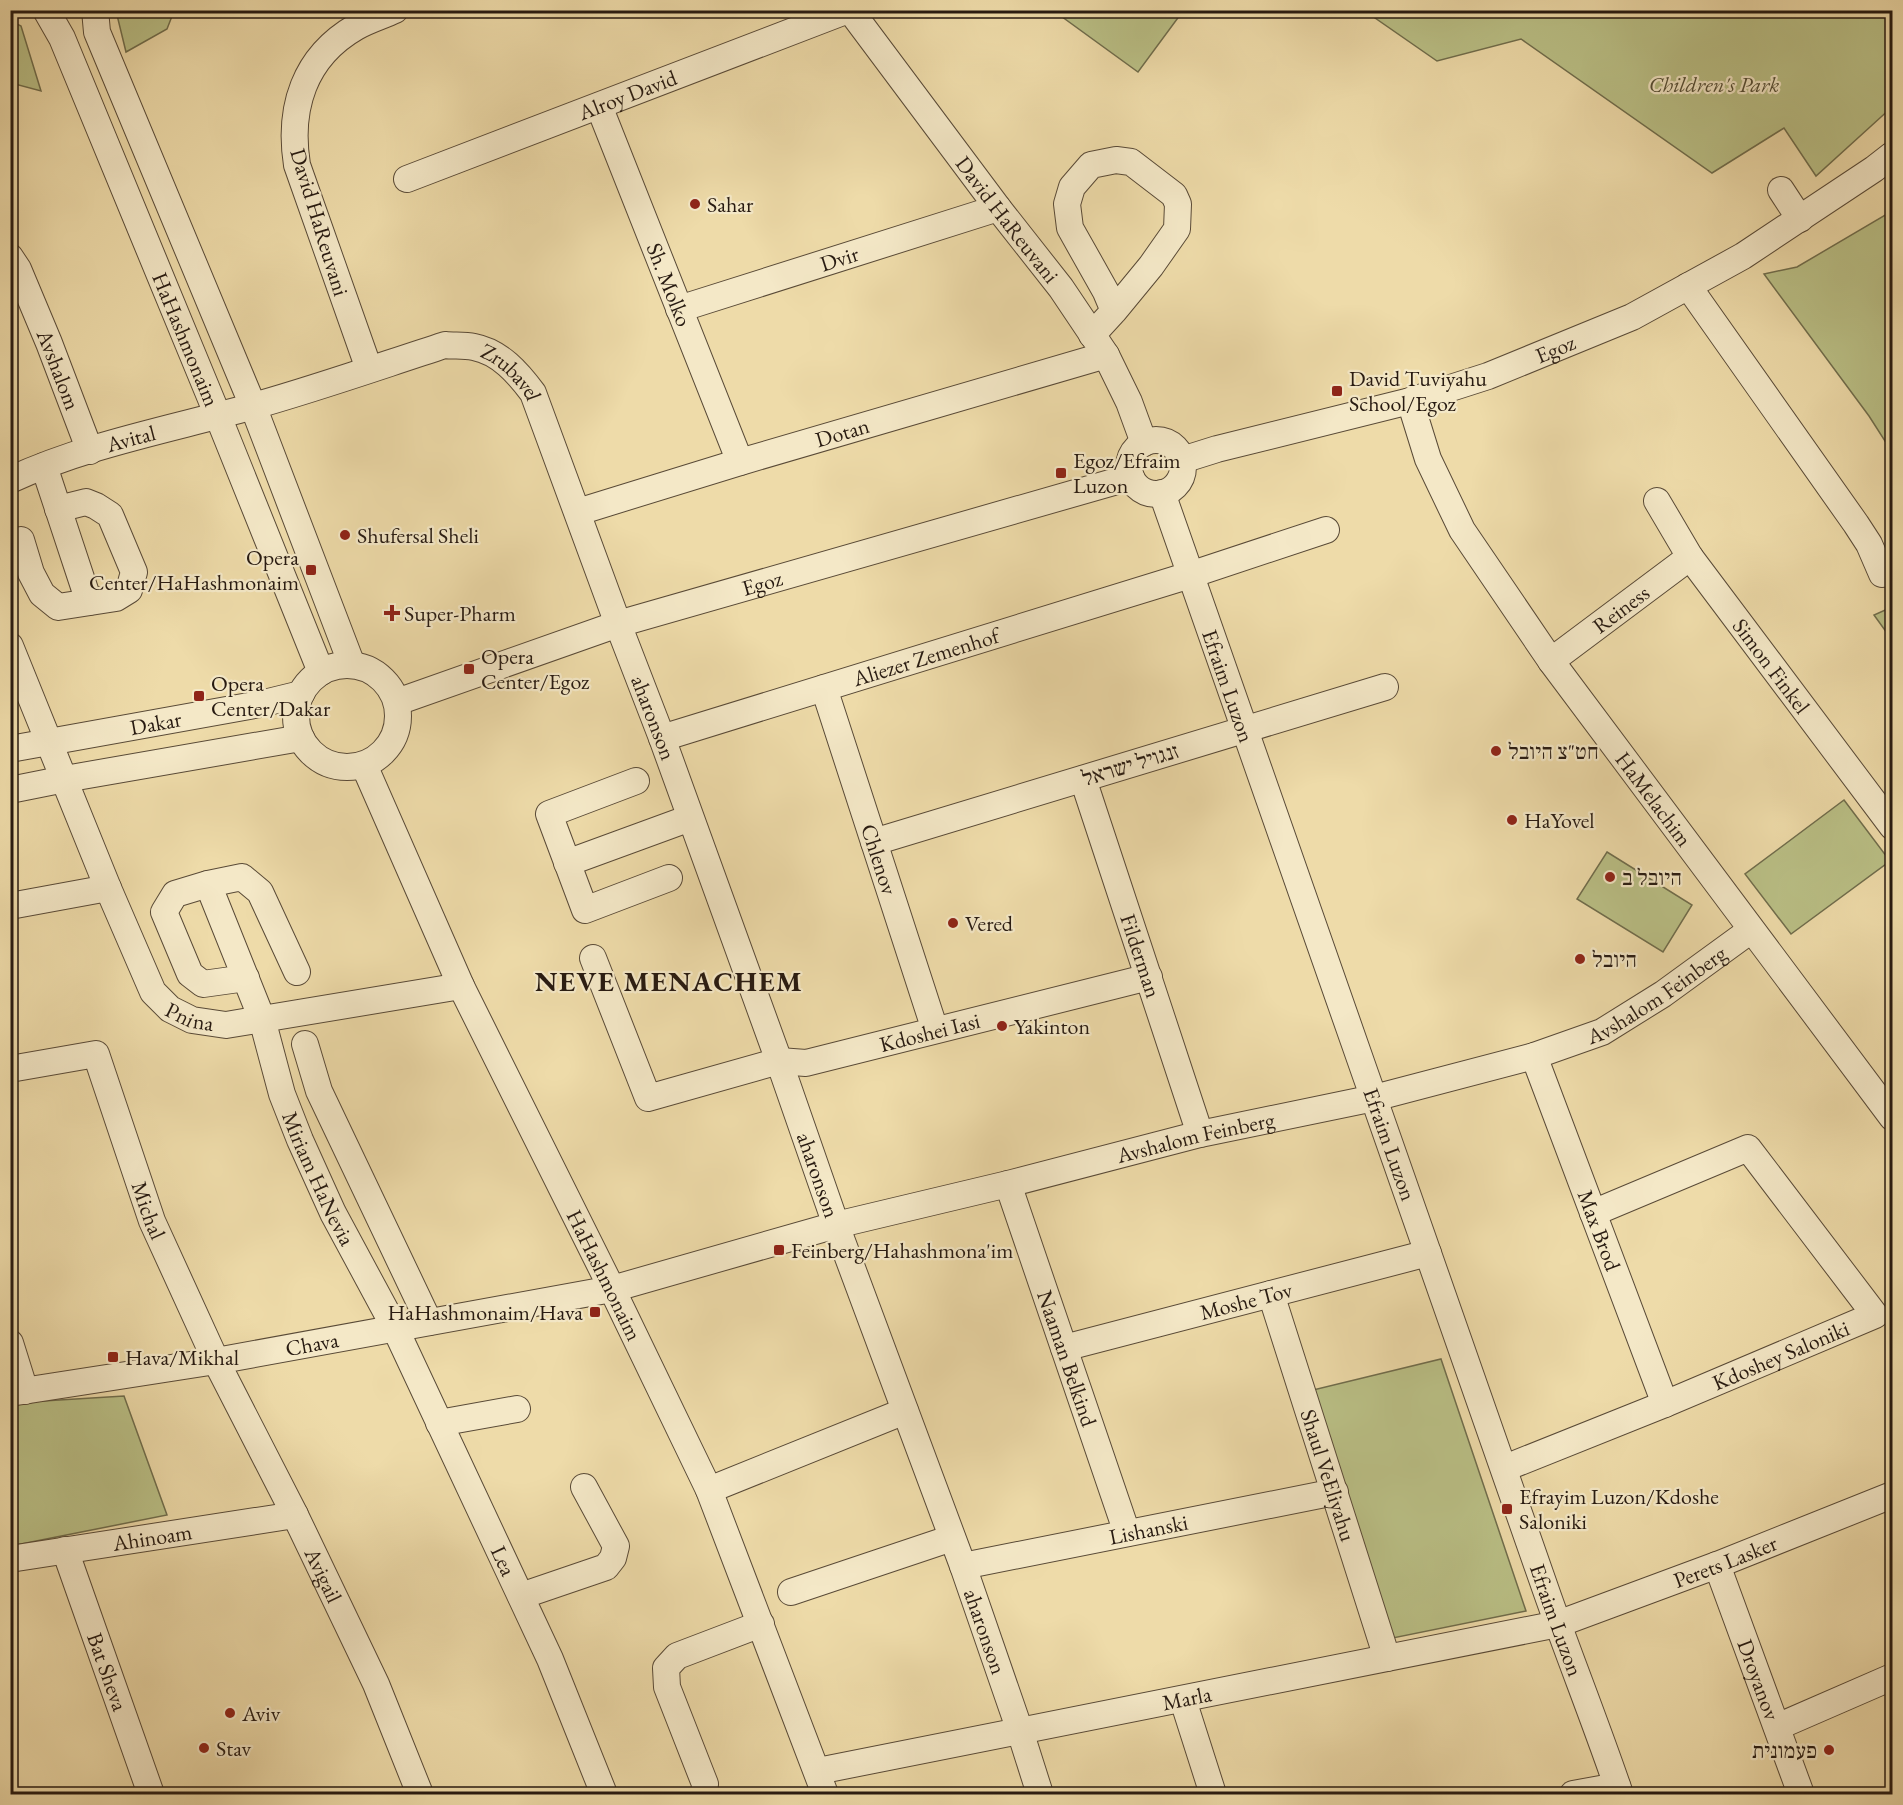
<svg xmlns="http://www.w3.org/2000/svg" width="1903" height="1805" viewBox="0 0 1903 1805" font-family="'EB Garamond','Frank Ruhl Libre',serif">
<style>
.green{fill:#bac086;stroke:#706d4c;stroke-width:1.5}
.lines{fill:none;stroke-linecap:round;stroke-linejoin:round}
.minor-casing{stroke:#594a37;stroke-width:28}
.minor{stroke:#f4e8c7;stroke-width:26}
.poi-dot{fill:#8f2418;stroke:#f4e8c7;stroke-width:2}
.labels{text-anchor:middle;stroke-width:4.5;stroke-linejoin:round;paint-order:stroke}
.park-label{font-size:22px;font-style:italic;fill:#534c34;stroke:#f4e8c7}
.street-label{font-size:22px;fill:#271a11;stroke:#f4e8c7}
.poi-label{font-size:22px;fill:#271a11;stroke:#f4e8c7;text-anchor:start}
.district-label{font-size:28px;font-weight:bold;letter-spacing:1.5px;fill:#271a11;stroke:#f4e8c7}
</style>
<rect width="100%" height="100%" fill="#eedba9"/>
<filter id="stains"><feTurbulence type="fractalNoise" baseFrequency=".00333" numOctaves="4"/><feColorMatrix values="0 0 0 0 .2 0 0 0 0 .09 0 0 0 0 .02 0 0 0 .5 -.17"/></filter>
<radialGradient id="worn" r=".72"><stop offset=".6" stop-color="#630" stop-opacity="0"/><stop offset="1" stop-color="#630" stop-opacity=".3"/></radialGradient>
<g class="green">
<path d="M116,11V10L174,11L167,29L126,52Z"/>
<path d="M1054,11H1183L1138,72Z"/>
<path d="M1365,11H1892V107L1816,176L1784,128L1712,173L1521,39L1437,61Z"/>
<path d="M11,21L21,26L41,91L11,83Z"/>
<path d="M1892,211V452L1869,416L1764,274L1797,267Z"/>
<path d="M1892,607V640L1874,615Z"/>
<path d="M1844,800L1890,861L1791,934L1745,874Z"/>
<path d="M1607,852L1692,905L1663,952L1577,899Z"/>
<path d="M1441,1359L1526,1611L1388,1639L1313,1390Z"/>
<path d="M124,1396L167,1515L11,1546V1403Z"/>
</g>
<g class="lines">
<g class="minor-casing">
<g id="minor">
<path id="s1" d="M46,10L62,38L218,416L321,672"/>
<path d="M95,10L97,32L253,406L352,665"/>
<path id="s2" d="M850,10L998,208L1061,288L1106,355L1129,402L1144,443"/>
<path id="s3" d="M599,106L740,462"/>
<path id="s4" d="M407,179L848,10"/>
<path d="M1781,190L1800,219"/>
<path id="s5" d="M10,257L18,269L49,343L90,451"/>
<path d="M1688,286L1856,524L1869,544L1882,574"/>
<path id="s6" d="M679,309L998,208"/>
<path d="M1092,335L1114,311L1151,266L1177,229L1178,204L1174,195L1131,162L1116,160L1091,165L1072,187L1067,204L1070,228L1106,292L1114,311"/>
<path d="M369,369L297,165C288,108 304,57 356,27C368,20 382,16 395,10"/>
<path id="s7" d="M1410,401L1428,459L1462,530L1551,661L1892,1117"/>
<circle cx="1156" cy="467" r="27"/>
<path id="s8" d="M1182,460L1217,449L1410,401L1488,376L1632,317L1743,256L1874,169L1892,155"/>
<path d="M44,466L89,602"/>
<path id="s9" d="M10,480C85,445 171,429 250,407C315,389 380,366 445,345C454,346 464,345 474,347C500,352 518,373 533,393L618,624L662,738L779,1061L836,1225L963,1566L1020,1731L1040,1794"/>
<path id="s10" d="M1162,493C1288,863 1423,1229 1549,1599C1572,1664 1598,1729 1620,1794"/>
<path id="s11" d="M1657,501L1690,557L1892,826"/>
<path id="s12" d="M578,512L740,462L1106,355"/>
<path d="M21,540L31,573L42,594L58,607L116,598L129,590L134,572L110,515L96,506L86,502L58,509"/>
<path id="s13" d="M10,646L108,888L153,992L170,1009L192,1020L226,1025L461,986"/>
<path id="s14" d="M1551,661L1690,557"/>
<circle cx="347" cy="716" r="51"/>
<path id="s15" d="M824,688L935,1030"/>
<path id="s16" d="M397,702L618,624L1131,477"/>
<path id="s17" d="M662,738L1190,575L1326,530"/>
<path id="s18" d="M10,749L260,704L301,694"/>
<path id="s19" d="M364,765L461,986L612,1289L709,1490L825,1794"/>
<path id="s20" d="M1083,779L1200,1134"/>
<path d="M636,781L549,814L585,910L669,878"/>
<path d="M10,790L65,779L301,738"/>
<path d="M874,842L1385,687"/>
<path d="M567,863L690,818"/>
<path id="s21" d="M208,884L262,1019L282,1094L300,1140L333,1213L395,1328L550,1659L604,1794"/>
<path d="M10,906L108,888"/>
<path id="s22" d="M593,958L648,1098L779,1061L806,1063L1149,977"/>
<path d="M246,978L203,984L190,974L164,912L175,894L208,884L242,877L260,892L297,972"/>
<path d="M305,1044L319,1091L429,1322"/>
<path id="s23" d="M1534,1056L1665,1404"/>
<path id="s24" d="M10,1069L96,1054L152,1221L216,1361L295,1515L376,1684L420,1794"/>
<path id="s25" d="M1008,1184L1127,1533"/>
<path id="s26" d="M1271,1294L1387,1658"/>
<path d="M10,1343L25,1391"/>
<path id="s27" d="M1064,1348L1428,1253"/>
<path id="s28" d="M10,1393L216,1361L612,1289L836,1225L1008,1184L1200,1134L1374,1098L1534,1056L1602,1032L1663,994L1751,930"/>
<path d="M439,1423L517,1409"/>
<path id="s29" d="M1505,1468L1665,1404L1875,1315L1748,1148L1593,1213"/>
<path d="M709,1490L905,1411"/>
<path id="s30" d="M65,1550L151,1794"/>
<path id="s31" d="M10,1559L295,1515"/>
<path id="s32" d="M1717,1565L1801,1794"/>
<path id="s33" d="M963,1566L1335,1492"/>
<path d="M791,1592L952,1538"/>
<path d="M521,1596L606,1567L613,1558L616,1546L584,1487"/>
<path d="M1183,1700L1213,1794"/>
<path d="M1777,1727L1892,1677"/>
<path id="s34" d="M818,1771L1558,1624L1717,1565L1892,1495"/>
<path d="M704,1794L705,1784L667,1687L666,1668L677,1656L761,1624"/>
<path d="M1573,1794L1617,1786"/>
</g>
</g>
<use href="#minor" class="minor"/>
</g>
<g class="poi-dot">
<circle cx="695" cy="204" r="6"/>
<rect x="1331" y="385" width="12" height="12" rx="3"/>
<rect x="1055" y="467" width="12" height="12" rx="3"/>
<circle cx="345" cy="535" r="6"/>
<rect x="305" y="564" width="12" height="12" rx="3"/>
<path d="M389 604h6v6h6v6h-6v6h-6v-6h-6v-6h6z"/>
<rect x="463" y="663" width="12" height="12" rx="3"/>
<rect x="193" y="690" width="12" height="12" rx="3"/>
<circle cx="1496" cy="751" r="6"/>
<circle cx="1512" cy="820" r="6"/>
<circle cx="1610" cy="877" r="6"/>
<circle cx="953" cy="923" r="6"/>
<circle cx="1580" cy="959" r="6"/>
<circle cx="1002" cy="1026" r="6"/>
<rect x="773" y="1244" width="12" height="12" rx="3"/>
<rect x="589" y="1306" width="12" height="12" rx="3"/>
<rect x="107" y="1351" width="12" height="12" rx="3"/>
<rect x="1501" y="1503" width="12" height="12" rx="3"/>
<circle cx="230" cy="1713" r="6"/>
<circle cx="204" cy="1748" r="6"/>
<circle cx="1829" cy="1750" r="6"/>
</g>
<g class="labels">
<g class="park-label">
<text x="1714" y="92">Children's Park</text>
</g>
<g class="street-label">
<text dy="8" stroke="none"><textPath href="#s4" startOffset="236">Alroy David</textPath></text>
<text dy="8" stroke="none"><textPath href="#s2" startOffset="262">David HaReuvani</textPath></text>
<text transform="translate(320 222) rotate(73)" y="8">David HaReuvani</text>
<text dy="8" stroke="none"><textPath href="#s6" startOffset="168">Dvir</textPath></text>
<text dy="8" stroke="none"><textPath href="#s3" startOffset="192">Sh. Molko</textPath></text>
<text dy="8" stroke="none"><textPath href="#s1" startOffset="358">HaHashmonaim</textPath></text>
<text dy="8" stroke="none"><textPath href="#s8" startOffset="390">Egoz</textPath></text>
<text dy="8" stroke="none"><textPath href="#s5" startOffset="123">Avshalom</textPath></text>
<text dy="8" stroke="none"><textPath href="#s9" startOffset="531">Zrubavel</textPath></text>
<text dy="8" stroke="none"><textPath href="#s12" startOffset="276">Dotan</textPath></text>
<text dy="8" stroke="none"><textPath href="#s9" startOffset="128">Avital</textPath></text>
<text dy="8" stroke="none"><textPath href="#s16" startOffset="384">Egoz</textPath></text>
<text dy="8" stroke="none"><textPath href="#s14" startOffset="87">Reiness</textPath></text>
<text dy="8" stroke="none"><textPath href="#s17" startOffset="276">Aliezer Zemenhof</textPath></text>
<text dy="8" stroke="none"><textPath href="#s11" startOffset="201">Simon Finkel</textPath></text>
<text dy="8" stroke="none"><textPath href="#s10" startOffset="204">Efraim Luzon</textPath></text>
<text dy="8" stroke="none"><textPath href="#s9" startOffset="908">aharonson</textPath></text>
<text dy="8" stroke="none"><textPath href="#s18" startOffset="148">Dakar</textPath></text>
<text transform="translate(1130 764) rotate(-17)" y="8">זנגויל ישראל</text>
<text dy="8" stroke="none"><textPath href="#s7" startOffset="470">HaMelachim</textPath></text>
<text dy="8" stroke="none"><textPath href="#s15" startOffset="180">Chlenov</textPath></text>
<text dy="8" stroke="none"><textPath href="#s20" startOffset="186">Filderman</textPath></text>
<text dy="8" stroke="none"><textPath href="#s28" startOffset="1700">Avshalom Feinberg</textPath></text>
<text dy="8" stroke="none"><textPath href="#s13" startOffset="420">Pnina</textPath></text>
<text dy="8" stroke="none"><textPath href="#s22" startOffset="441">Kdoshei Iasi</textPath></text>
<text dy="8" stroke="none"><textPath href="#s28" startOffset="1214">Avshalom Feinberg</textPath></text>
<text dy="8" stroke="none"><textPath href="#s10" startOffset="690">Efraim Luzon</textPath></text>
<text dy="8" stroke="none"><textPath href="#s9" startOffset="1394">aharonson</textPath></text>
<text dy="8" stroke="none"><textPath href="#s21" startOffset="315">Miriam HaNevia</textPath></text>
<text dy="8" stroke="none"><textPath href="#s24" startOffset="252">Michal</textPath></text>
<text dy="8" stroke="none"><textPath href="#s23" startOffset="186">Max Brod</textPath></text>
<text dy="8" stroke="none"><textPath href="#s19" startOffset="564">HaHashmonaim</textPath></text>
<text dy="8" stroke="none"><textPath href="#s27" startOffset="188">Moshe Tov</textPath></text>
<text dy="8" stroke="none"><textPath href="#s28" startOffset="306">Chava</textPath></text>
<text dy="8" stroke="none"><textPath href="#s29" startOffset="298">Kdoshey Saloniki</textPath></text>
<text dy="8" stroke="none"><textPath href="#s25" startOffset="184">Naaman Belkind</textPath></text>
<text dy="8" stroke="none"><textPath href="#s26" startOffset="190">Shaul VeEliyahu</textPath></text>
<text dy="8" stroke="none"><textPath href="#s33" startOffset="189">Lishanski</textPath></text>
<text dy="8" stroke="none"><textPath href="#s31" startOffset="144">Ahinoam</textPath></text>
<text dy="8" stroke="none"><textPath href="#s21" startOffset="740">Lea</textPath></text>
<text dy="8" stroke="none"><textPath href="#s34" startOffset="933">Perets Lasker</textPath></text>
<text dy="8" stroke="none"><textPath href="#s24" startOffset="657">Avigail</textPath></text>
<text dy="8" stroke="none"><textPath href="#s10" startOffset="1194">Efraim Luzon</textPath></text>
<text dy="8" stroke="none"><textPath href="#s9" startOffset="1880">aharonson</textPath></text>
<text dy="8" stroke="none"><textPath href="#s30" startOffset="129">Bat Sheva</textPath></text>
<text dy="8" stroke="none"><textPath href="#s32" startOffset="122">Droyanov</textPath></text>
<text dy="8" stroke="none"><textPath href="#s34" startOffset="376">Marla</textPath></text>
</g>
<g class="poi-label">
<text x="707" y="212">Sahar</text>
<text x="1349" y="386">David Tuviyahu<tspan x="1349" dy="25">School/Egoz</tspan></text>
<text x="1073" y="468">Egoz/Efraim<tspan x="1073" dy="25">Luzon</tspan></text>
<text x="357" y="543">Shufersal Sheli</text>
<text x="299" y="565" text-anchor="end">Opera<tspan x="299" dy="25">Center/HaHashmonaim</tspan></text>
<text x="404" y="621">Super-Pharm</text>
<text x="481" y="664">Opera<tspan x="481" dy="25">Center/Egoz</tspan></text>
<text x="211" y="691">Opera<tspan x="211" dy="25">Center/Dakar</tspan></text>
<text x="1508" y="759">חט"צ היובל</text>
<text x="1524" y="828">HaYovel</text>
<text x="1622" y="885">היובל ב</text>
<text x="965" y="931">Vered</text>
<text x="1592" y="967">היובל</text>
<text x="1014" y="1034">Yakinton</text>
<text x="791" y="1258">Feinberg/Hahashmona'im</text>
<text x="583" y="1320" text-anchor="end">HaHashmonaim/Hava</text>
<text x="125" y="1365">Hava/Mikhal</text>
<text x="1519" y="1504">Efrayim Luzon/Kdoshe<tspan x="1519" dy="25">Saloniki</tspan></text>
<text x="242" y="1721">Aviv</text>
<text x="216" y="1756">Stav</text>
<text x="1817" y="1758" text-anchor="end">פעמונית</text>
</g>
<g class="district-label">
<text x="669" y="991">NEVE MENACHEM</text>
</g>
</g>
<rect width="1903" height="1805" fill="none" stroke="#eedba9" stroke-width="36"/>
<rect x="12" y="12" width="1879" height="1781" fill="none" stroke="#271a11" stroke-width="3"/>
<rect x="18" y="18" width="1867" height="1769" fill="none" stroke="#271a11" stroke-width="1.5"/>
<rect width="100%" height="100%" filter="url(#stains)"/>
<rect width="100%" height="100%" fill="url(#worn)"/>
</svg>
